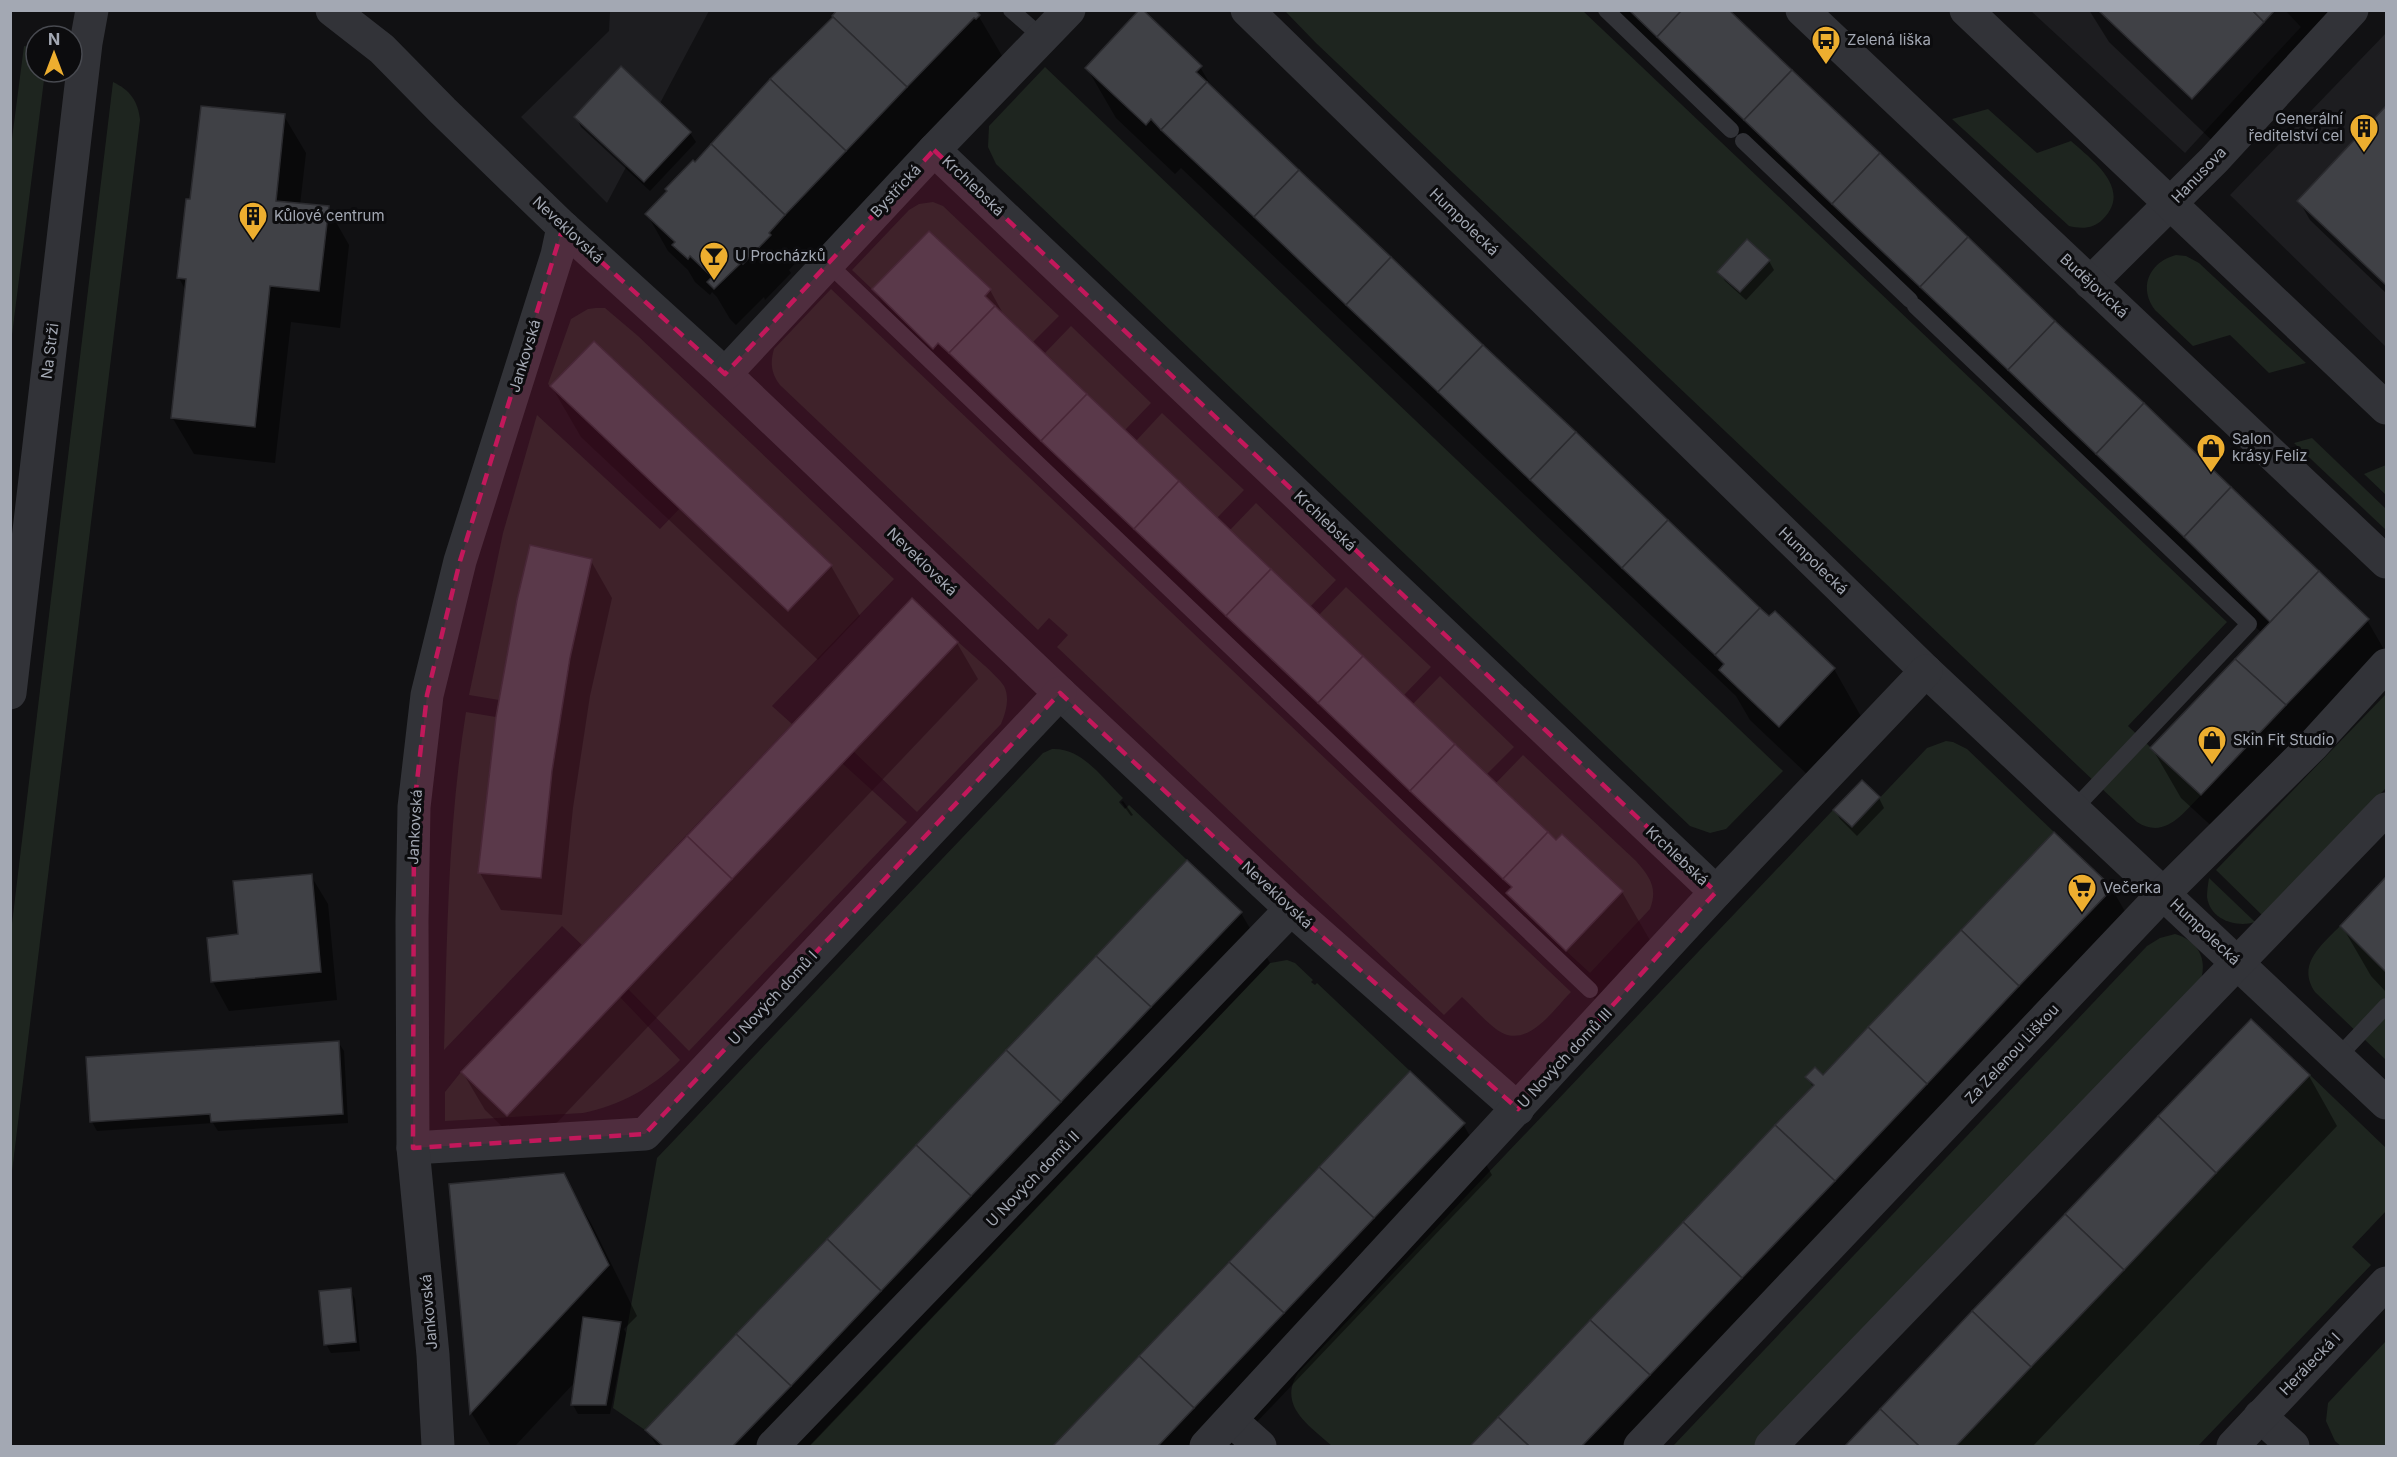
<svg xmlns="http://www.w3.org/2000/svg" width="2397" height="1457" viewBox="0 0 2397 1457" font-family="Inter,sans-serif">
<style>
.built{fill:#1d1d20}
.green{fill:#1e251f;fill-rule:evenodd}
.shadow{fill:#0007}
.building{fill:#404146;stroke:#2b2b2f;stroke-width:1.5}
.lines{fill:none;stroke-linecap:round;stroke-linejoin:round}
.service{stroke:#323338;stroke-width:16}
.minor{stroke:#323338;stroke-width:33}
.tertiary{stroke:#323338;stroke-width:33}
.marked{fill:#c2185b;fill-opacity:0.2;stroke:#c2185b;stroke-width:4.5;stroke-dasharray:12 8;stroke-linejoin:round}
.labels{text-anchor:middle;stroke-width:6;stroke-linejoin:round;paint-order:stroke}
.poi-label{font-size:15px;fill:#a3a8b3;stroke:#0c0c0e;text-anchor:start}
.street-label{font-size:15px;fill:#a3a8b3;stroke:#0c0c0e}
</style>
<rect width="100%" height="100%" fill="#111113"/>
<g class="built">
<path d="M610,11H709L607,203L521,117L609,31Z"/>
<path d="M2031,11H2286L2301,27L2185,153Z"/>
<path d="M2386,33V347L2230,195Z"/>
</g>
<g class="green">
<path d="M1285,11H1583L2227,622L2128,726L2201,795C2183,813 2165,840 2137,822L1316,43ZM1770,260L1740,292L1718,272Z"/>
<path d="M24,46L36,48V72H45L11,343L10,154Z"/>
<path d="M1045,67L1783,771L1726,829L1710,833L1690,826L996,164L988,147L989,126Z"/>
<path d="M113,82C130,90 138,101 140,120L11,1180V932Z"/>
<path d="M1988,109L2037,153L2071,141C2092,160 2133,189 2103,219C2094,229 2081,229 2069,226L1952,119Z"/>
<path d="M933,202L943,206L1059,316L1033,342L985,296L991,289L929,231L872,289L852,270L909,210L919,204Z"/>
<path d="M2176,255L2186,256L2199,263L2306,363L2269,373L2230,335L2193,346L2155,310C2138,288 2149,262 2176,255Z"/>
<path d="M831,289L1571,992C1552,1011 1526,1052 1496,1029C1484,1020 1473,1007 1462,997L1444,1015L1057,647L1068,635L1049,618L1038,630L780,385C771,373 770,363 774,349Z"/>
<path d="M596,308H605L638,336L894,579L772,706L792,724L582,945L562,926L444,1050C447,937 448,824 466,712L496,717L478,873L541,878L552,771L570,658L592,560L517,600L499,700L469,695L503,533L537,415L660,529L680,508L788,611L832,565L594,341L550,386L548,384L571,319L588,309Z"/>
<path d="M1071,326L1151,403L1125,430L1045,353Z"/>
<path d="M1162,413L1244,490L1217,518L1136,441Z"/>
<path d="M2312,438L2386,509V530L2294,443Z"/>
<path d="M2386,465V495L2364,474Z"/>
<path d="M1256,503L1336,580L1310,607L1230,530Z"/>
<path d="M1346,587L1431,667L1404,695L1319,615Z"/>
<path d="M958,642C968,651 998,676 1004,686C1010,698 1006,712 1001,724L917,812L853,751Z"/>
<path d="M1440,676L1514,747L1487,774L1413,704Z"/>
<path d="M2386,694V788L2262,915L2216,870Z"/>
<path d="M1946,741L1953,742L1967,749L2054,832L1823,1075L1815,1067L1806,1077L1814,1085L1470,1446H1332C1310,1426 1277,1406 1298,1373L1833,810L1852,827L1927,748Z"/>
<path d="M1052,749C1082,747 1103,779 1123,798L1119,802L1125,809L1129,805L1187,860L645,1430L613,1408L657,1158L1043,753Z"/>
<path d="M1523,755L1636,861C1650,877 1658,888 1650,909L1590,973L1566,951L1623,891L1562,834L1556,840L1496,783Z"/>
<path d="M842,763L907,822L689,1051L628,989Z"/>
<path d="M2209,878L2255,922C2237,928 2210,920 2207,897C2207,891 2208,884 2209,878Z"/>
<path d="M2340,926L2386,972V1060L2315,992C2296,964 2322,945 2340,926Z"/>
<path d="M2175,934C2199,941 2208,960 2200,983L1760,1446H1673L2147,946L2160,938Z"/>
<path d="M1287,960L1295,963L1313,980L1311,982L1315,985L1317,983L1410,1071L1053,1446H809L1270,963Z"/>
<path d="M620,997L680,1060C654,1087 619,1106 583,1113L445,1121V1092L461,1072L507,1116Z"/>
<path d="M2310,1075L2386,1148V1211L2352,1247L2371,1265L2198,1446H1956Z"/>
<path d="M2386,1341V1446H2341L2335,1441L2326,1421L2328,1403Z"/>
</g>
<g class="shadow">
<path d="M975,10L1008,66L815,264L804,254L789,270L791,273L765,300L764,297L736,325L730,319L717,297L712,292L710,295L695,282L688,270L668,251L647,214L835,18Z"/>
<path d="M1607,10H1727L2367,620L2386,653L2231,844L2181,798L2152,748L2262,633Z"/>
<path d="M2089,10H2351L2221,149L2109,42Z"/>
<path d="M1200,67L1214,91L1769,618L1775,613L1834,669L1863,720L1809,776L1750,720L1736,696L1181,168L1175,174L1116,118L1087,68Z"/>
<path d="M621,68L690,133L696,142L650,191L581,127L576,117Z"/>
<path d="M2386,108V293L2310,220L2299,201Z"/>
<path d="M284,116L306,153L300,205L328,208L349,245L340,328L291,322L275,463L194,454L172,417L186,291L179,278Z"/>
<path d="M1769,261L1774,270L1746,300L1725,281L1719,272Z"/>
<path d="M874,290H990L1005,317L1556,842L1622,892L1651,942L1596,1000L903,340Z"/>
<path d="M552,387L831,566L860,616L818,660L581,437Z"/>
<path d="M591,561L612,598L590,696L573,808L562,915L501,910L480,873Z"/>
<path d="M957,643L978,679L529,1152L485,1110L463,1073Z"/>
<path d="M1879,798L1884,808L1857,836L1840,819L1835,810Z"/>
<path d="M1123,801L1133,815L1131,816L1121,802Z"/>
<path d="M311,876L328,904L337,1000L229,1011L213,982L209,939L240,936Z"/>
<path d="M2386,879V992L2371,976L2342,926Z"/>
<path d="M2112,889L2141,939L1658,1446H1472L1813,1087L1807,1077H1823Z"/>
<path d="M1241,913L1270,963L810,1446H657L647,1430Z"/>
<path d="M2251,1021L2309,1076L2337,1126L2033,1446H1847Z"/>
<path d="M338,1042L344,1051L348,1123L218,1131L213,1123L97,1131L92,1122Z"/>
<path d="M1410,1073L1463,1124L1492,1175L1234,1446H1055Z"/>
<path d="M563,1175L592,1225L637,1316L624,1329L626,1333L610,1414H578L573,1405L576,1381L515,1446H491L472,1414L451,1185Z"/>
<path d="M350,1289L355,1299L360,1351L331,1353L326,1344Z"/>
</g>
<g class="building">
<path d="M837,10H975L980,15L976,19L974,18L907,87L832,16Z"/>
<path d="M1139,10H1143L1202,66L1196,72L1207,82L1161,130L1151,119L1146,125L1085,68Z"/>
<path d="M1629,10H1682L1657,37Z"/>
<path d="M1682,10H1729L1792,70L1744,120L1657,37Z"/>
<path d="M2098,10H2252L2264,22L2192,99Z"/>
<path d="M2252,10H2275L2264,22Z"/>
<path d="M833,17L907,87L846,151L770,79Z"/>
<path d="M621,66L691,132L644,182L574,117Z"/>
<path d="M1792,70L1880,153L1832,204L1744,120Z"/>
<path d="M770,79L846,151L785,215L711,144Z"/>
<path d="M1207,82L1299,170L1254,217L1161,130Z"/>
<path d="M201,106L285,114L276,201L329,206L319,291L270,286L255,427L171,418L186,279L177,278L186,199H190Z"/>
<path d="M2386,106V285L2297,201Z"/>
<path d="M711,144L785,215L769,233L771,235L743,264L742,262L714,289L707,282L712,277L690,256L688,259L672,245L675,242L645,214L667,191L665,189L693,160L695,162Z"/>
<path d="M1880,153L1968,237L1920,287L1832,204Z"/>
<path d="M1299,170L1391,257L1346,305L1254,217Z"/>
<path d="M929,231L991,289L985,296L995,306L949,353L938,343L933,349L872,289Z"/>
<path d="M1968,237L2055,321L2008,370L1920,287Z"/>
<path d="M1747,239L1770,260L1740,292L1717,272Z"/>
<path d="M1391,257L1483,345L1438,392L1346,305Z"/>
<path d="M995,306L1087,394L1041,441L949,353Z"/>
<path d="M2055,321L2144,403L2096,454L2008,370Z"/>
<path d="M594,341L832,565L788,611L550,386Z"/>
<path d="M1483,345L1576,432L1530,480L1438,392Z"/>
<path d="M1087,394L1179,481L1134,529L1041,441Z"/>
<path d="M2144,403L2231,487L2184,537L2096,454Z"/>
<path d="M1576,432L1668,520L1622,568L1530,480Z"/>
<path d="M1179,481L1271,569L1226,616L1134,529Z"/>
<path d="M2231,487L2319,571L2270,622L2184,537Z"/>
<path d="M1668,520L1760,608L1715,655L1622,568Z"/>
<path d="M530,545L592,559L570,658L552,771L541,878L478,873L496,717L517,600Z"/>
<path d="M1271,569L1363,656L1318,703L1226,616Z"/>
<path d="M2319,571L2369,619L2286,705L2235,659Z"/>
<path d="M912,598L958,642L732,879L687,836Z"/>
<path d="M1760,608L1769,616L1775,611L1835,668L1779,727L1719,670L1724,664L1715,655Z"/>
<path d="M1363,656L1455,744L1410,791L1318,703Z"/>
<path d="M2235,659L2286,705L2201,795L2150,748Z"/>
<path d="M1455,744L1548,832L1503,879L1410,791Z"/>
<path d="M1862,780L1880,797L1852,827L1833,810Z"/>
<path d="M1548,832L1556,840L1562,834L1623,891L1566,951L1506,893L1512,887L1503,879Z"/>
<path d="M2054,832L2113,888L2019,986L1961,930Z"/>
<path d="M687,836L732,879L507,1116L461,1072Z"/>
<path d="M1187,860L1242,912L1151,1007L1096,956Z"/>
<path d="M312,874L321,972L211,982L207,938L238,934L233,881Z"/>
<path d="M2386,877V972L2340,926Z"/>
<path d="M1961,930L2019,986L1927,1084L1868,1027Z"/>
<path d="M1096,956L1151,1007L1061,1102L1006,1050Z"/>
<path d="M2251,1019L2310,1075L2216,1173L2158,1116Z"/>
<path d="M1868,1027L1927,1084L1835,1181L1775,1125L1814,1085L1805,1077L1815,1067L1823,1075Z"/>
<path d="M339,1041L343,1114L211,1122L210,1114L90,1122L86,1057Z"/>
<path d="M1006,1050L1061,1102L971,1196L916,1145Z"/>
<path d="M1410,1071L1465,1123L1374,1218L1319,1167Z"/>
<path d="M2158,1116L2216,1173L2124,1270L2065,1214Z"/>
<path d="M1775,1125L1835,1181L1742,1278L1683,1222Z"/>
<path d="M916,1145L971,1196L881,1291L827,1239Z"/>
<path d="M1319,1167L1374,1218L1284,1313L1229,1262Z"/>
<path d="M564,1173L609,1265L470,1414L449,1184Z"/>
<path d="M2065,1214L2124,1270L2031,1367L1972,1311Z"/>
<path d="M1683,1222L1742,1278L1650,1375L1590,1320Z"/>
<path d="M827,1239L881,1291L791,1386L736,1334Z"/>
<path d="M1229,1262L1284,1313L1194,1408L1139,1356Z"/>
<path d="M351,1288L356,1342L324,1345L319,1291Z"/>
<path d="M1972,1311L2031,1367L1956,1446H1919L1880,1409Z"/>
<path d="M583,1317L621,1322L606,1405H571Z"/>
<path d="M1590,1320L1650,1375L1582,1446H1529L1498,1417Z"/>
<path d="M736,1334L791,1386L733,1446H663L645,1430Z"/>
<path d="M1139,1356L1194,1408L1158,1446H1053Z"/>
<path d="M1880,1409L1919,1446H1845Z"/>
<path d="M1498,1417L1529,1446H1470Z"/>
</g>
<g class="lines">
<g class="service">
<path d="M1011,10L1043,38"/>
<path d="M1606,10L1731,130"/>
<path d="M1743,141L1910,300"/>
<path d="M839,274L1590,990"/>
<path d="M1915,306L2249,624L2074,809"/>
<path d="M2338,1057L2386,1006"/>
</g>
<g class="minor">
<path d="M332,10L382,49L443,111L563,227L725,374L1060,693L1291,909L1518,1109"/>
<path d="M1247,10L1926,671L2386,1103"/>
<path d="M934,150L1716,892"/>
<path d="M2090,283L2214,160L2352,10"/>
<path d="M725,374L934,150L1069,10"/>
<path d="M413,1148L645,1134L1060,693"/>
<path d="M2260,1416L2293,1446"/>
<path d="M1231,1420L1260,1446"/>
<path d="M438,1446L433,1355L413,1148L412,921L414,807L427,695L460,561L557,255L563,227"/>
<path d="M773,1446L1291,909"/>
<path d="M1206,1446L1716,892L1926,671"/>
<path d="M1640,1446L2164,893L2314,744L2386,665"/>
<path d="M1771,1446L2386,809"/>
<path d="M2233,1446L2386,1283"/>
</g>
<g class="tertiary">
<path d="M1802,10L2386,562"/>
<path d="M1966,10L2386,408"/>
<path d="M10,693L86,43L92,10"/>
</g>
</g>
<path class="marked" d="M934,150L1716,892L1518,1109L1291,909L1060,693L645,1134L413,1148L414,807L427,695L460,561L563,227L725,374Z"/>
<defs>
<g id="bus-pin" transform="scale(1.5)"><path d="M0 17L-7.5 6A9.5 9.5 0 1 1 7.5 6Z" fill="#edae2f" stroke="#0c0c0e"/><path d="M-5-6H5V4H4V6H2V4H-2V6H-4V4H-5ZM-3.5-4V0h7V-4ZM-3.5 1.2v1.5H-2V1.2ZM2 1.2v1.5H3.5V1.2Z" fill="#111"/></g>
<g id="building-pin" transform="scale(1.5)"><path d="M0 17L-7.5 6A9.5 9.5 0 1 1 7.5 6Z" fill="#edae2f" stroke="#0c0c0e"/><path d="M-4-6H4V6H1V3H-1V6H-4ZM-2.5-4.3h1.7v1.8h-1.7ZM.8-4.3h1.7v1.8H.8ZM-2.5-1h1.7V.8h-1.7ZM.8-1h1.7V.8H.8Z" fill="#111"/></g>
<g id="bar-pin" transform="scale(1.5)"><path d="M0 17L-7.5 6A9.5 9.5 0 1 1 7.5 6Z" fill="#edae2f" stroke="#0c0c0e"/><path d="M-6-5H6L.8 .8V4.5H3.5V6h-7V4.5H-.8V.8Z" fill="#111"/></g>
<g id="shop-pin" transform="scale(1.5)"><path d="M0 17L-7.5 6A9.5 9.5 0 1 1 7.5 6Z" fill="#edae2f" stroke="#0c0c0e"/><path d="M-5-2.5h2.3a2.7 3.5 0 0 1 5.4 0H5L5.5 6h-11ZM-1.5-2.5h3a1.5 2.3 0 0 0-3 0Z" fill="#111"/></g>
<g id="supermarket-pin" transform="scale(1.5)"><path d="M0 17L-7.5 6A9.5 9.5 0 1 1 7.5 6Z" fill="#edae2f" stroke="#0c0c0e"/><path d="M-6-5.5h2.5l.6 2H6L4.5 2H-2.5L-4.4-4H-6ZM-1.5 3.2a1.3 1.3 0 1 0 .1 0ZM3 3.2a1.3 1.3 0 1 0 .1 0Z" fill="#111"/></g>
</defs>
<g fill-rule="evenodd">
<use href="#bus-pin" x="1826" y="40"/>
<use href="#building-pin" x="2364" y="128"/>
<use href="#building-pin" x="253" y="216"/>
<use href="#bar-pin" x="714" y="256"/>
<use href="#shop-pin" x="2211" y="448"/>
<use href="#shop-pin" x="2212" y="740"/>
<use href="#supermarket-pin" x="2082" y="888"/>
</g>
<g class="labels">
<g class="poi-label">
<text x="1847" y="45">Zelená liška</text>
<text x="2343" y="124" text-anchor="end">Generální<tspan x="2343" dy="17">ředitelství cel</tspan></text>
<text x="274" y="221">Kůlové centrum</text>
<text x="735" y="261">U Procházků</text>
<text x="2232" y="444">Salon<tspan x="2232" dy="17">krásy Feliz</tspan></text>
<text x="2233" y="745">Skin Fit Studio</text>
<text x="2103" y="893">Večerka</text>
</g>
<g class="street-label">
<text transform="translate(2199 175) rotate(-46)" y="5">Hanusova</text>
<text transform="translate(973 186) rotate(44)" y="5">Krchlebská</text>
<text transform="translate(896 191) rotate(-47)" y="5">Bystřická</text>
<text transform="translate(1464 222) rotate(44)" y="5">Humpolecká</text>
<text transform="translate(568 230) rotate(43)" y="5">Neveklovská</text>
<text transform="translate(2094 286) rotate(43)" y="5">Budějovická</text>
<text transform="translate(50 351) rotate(-83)" y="5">Na Strži</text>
<text transform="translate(525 356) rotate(-73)" y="5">Jankovská</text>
<text transform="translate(1325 521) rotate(44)" y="5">Krchlebská</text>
<text transform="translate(1813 561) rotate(44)" y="5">Humpolecká</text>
<text transform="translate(922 562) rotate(44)" y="5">Neveklovská</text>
<text transform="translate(415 827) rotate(-87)" y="5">Jankovská</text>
<text transform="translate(1677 856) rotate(43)" y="5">Krchlebská</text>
<text transform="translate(1277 895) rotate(43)" y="5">Neveklovská</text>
<text transform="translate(2205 932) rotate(43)" y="5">Humpolecká</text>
<text transform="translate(773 998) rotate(-47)" y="5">U Nových domů Ⅰ</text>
<text transform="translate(2012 1054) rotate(-47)" y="5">Za Zelenou Liškou</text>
<text transform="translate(1565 1058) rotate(-47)" y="5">U Nových domů Ⅲ</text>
<text transform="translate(1033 1179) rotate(-46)" y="5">U Nových domů Ⅱ</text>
<text transform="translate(429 1312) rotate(-95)" y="5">Jankovská</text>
<text transform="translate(2310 1364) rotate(-46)" y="5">Herálecká Ⅰ</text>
</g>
</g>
<rect width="2397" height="1457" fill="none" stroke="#a3a8b3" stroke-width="24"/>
<g transform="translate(54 54)"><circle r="28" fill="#0c0c0e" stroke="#484a50" stroke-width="1.5"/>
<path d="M0-4.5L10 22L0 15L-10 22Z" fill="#edae2f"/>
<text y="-9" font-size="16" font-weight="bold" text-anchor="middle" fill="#a3a8b3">N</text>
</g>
</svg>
